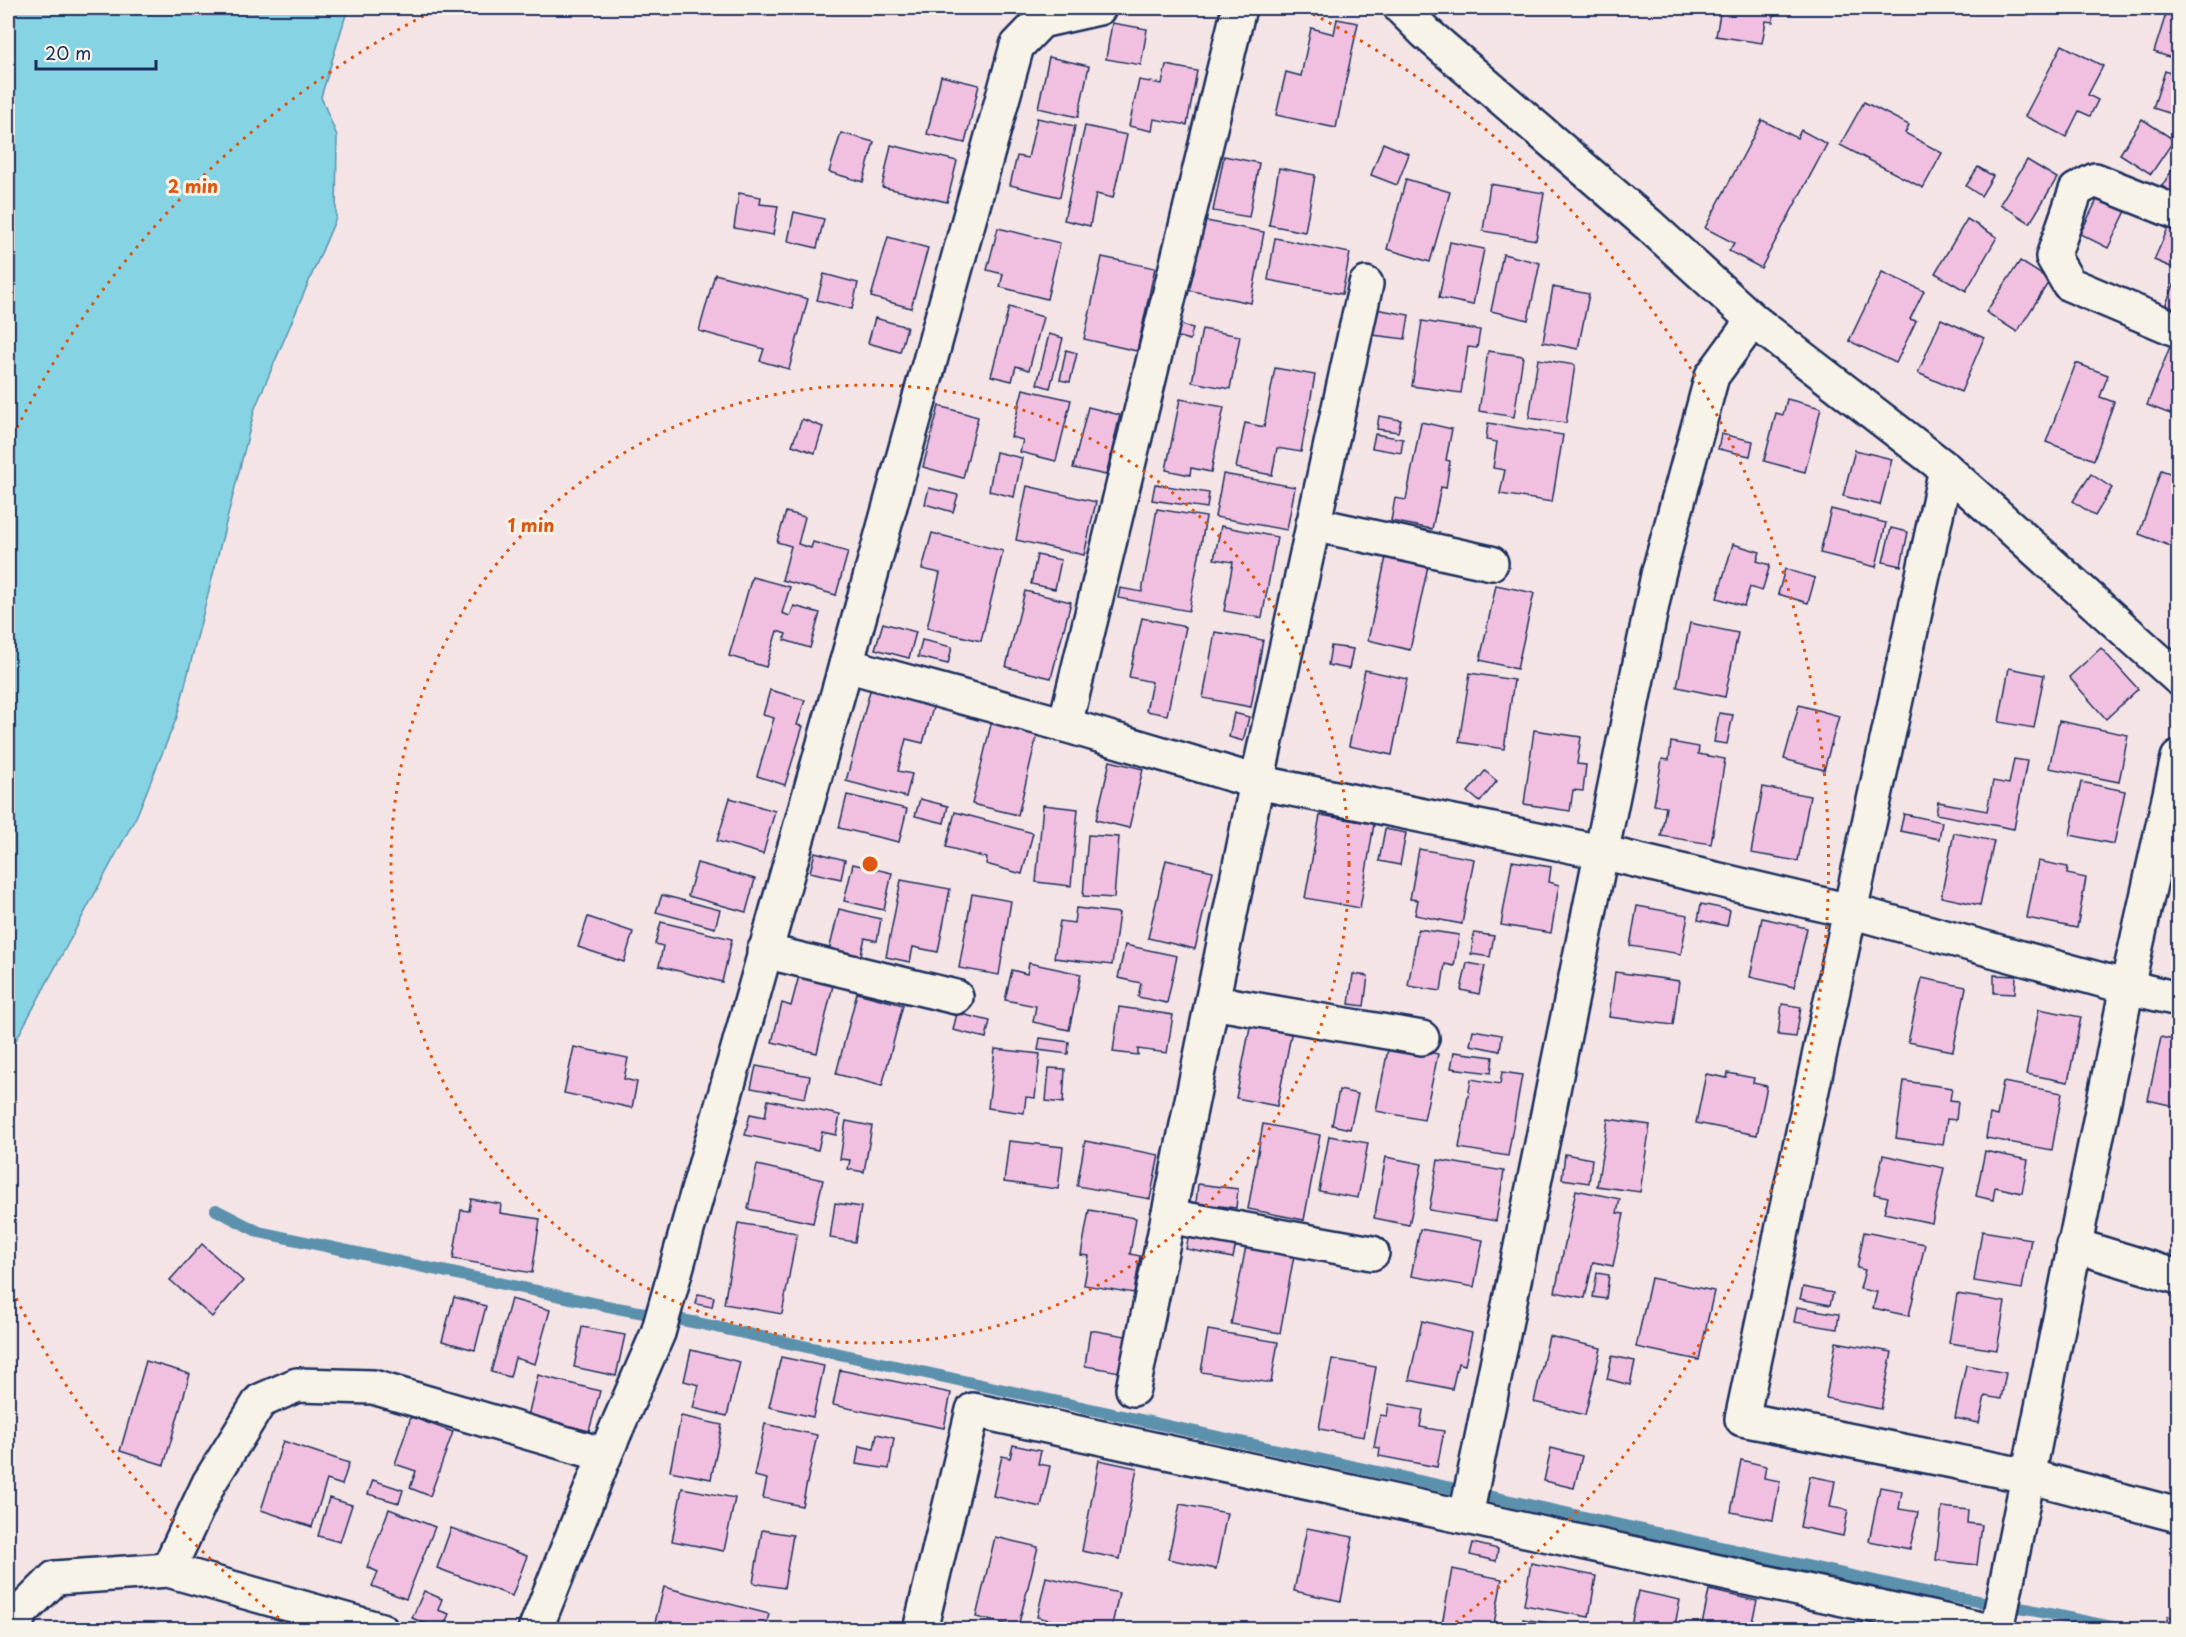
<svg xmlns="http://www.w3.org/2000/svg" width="2186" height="1637" viewBox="0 0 2186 1637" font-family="'Playpen Sans',sans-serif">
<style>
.water{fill:#85d3e3;stroke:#5b91ae;stroke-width:1.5}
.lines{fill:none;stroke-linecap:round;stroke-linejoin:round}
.stream{stroke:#5b91ae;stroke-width:12}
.building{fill:#f1c0e0;stroke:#1b2f5e;stroke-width:1.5}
.minor-casing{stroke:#1b2f5e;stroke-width:38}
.minor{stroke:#f7f3e8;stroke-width:33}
.ring{fill:none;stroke:#de5710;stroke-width:3;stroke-dasharray:3 6}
.centre{fill:#de5710;stroke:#f7f3e8;stroke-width:3}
.ring-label{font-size:18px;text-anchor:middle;font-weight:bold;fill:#de5710;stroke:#f7f3e8;stroke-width:6;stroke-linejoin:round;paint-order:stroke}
</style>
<rect width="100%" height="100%" fill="#f5e4e6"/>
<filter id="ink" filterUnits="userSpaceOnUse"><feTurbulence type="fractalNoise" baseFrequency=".0167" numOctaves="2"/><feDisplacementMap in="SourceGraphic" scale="12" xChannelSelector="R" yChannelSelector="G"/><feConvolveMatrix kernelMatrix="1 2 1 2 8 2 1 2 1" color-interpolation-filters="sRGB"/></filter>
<g filter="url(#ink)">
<path class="water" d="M8,8H348L321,97L337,136L336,218L255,408L177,717L137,815L8,1055Z"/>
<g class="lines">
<path class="stream" d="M216,1210L259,1232L617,1308L698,1323L1930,1593L2031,1610L2127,1630"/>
</g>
<g class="building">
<path d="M1721,8H1775L1773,22L1766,21L1762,43L1716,36Z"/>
<path d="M2166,14L2178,18V60L2154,52Z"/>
<path d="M1337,19L1358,23L1336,128L1276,115L1286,72L1301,76L1311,28L1334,34Z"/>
<path d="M1112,23L1147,29L1141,65L1106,59Z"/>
<path d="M2062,45L2103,66L2088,95L2098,100L2090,116L2079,111L2066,137L2025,116Z"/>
<path d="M1049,57L1089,66L1078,117L1038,108Z"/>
<path d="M1166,65L1197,71L1187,125L1154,119L1152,131L1129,126L1139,80L1162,84Z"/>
<path d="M2165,71L2178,76V116L2153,108Z"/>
<path d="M941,76L979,85L965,143L927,134Z"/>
<path d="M1864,102L1909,125L1905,133L1942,153L1923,188L1840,145Z"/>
<path d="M1037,118L1075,126L1060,197L1010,185L1017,156L1028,158Z"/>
<path d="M2142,119L2174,140L2151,174L2120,154Z"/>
<path d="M1762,120L1797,138L1801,130L1827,144L1761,268L1729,251L1734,243L1705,228Z"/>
<path d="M1085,126L1127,135L1113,198L1096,194L1090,226L1064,220Z"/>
<path d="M841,133L874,142L863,182L829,172Z"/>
<path d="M1383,143L1409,154L1397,185L1371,175Z"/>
<path d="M891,145L957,161L947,202L882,187Z"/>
<path d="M1224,156L1259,163L1249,217L1213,211Z"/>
<path d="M2027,160L2057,178L2030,223L2000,204Z"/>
<path d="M2178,160V197L2162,186Z"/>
<path d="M1978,167L1993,176L1981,196L1966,186Z"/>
<path d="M1279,168L1315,175L1305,232L1269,225Z"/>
<path d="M1406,179L1450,192L1430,262L1387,249Z"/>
<path d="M1490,184L1544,193L1536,240L1483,231Z"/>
<path d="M739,193L761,197L760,204L778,206L773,235L734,228Z"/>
<path d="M2099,196L2127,209L2108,248L2080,234Z"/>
<path d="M794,212L824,219L817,248L788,241Z"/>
<path d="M1967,219L1997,237L1966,291L1935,273Z"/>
<path d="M1201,220L1264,232L1251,303L1187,290Z"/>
<path d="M2169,226L2178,230V270L2154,260Z"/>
<path d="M998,228L1060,243L1047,299L1000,287L1003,274L987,270Z"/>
<path d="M888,237L928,248L911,308L871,297Z"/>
<path d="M1275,238L1350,253L1342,294L1268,280Z"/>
<path d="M1450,242L1484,249L1473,305L1439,298Z"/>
<path d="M1503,254L1540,263L1528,320L1491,311Z"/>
<path d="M1102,257L1155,268L1137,351L1084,339Z"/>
<path d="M2020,261L2050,280L2017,332L1986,312Z"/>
<path d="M1882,272L1924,291L1910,319L1916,321L1896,363L1849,341Z"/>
<path d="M715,274L808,299L789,369L760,361L764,349L699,331Z"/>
<path d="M824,274L858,283L852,309L817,300Z"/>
<path d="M2177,278L2178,279V318L2163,311Z"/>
<path d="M1553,287L1589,294L1578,349L1543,342Z"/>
<path d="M1009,307L1043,317L1029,370L1016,366L1012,381L991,376Z"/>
<path d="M1376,309L1409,315L1405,339L1373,335Z"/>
<path d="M875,318L907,327L900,352L868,343Z"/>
<path d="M1941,319L1984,338L1961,392L1918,373Z"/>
<path d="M1422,321L1480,330L1477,348L1468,347L1461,393L1412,386Z"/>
<path d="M1174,323L1193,328L1190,340L1171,335Z"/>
<path d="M1202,329L1240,336L1230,389L1192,382Z"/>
<path d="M1049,334L1063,338L1050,388L1037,384Z"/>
<path d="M2171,344L2178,347V417L2147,405Z"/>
<path d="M1066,350L1077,353L1070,382L1060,380Z"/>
<path d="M1488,351L1523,356L1514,417L1479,411Z"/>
<path d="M1538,359L1575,365L1566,423L1529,418Z"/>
<path d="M2076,363L2108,375L2100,397L2114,402L2094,460L2046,442Z"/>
<path d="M1275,368L1315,375L1301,452L1277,448L1272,475L1236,468L1245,423L1264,427Z"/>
<path d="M1023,389L1071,400L1056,461L1020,452L1023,440L1011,437Z"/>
<path d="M1180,399L1224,407L1211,472L1191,468L1190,475L1166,470Z"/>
<path d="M1787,399L1821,408L1805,472L1764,461L1776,413L1783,415Z"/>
<path d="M939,406L978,417L963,478L923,467Z"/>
<path d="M1088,407L1120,415L1106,475L1073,468Z"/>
<path d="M1379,416L1401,420L1398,432L1377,429Z"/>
<path d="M802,419L823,427L815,453L792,445Z"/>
<path d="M1421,422L1452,429L1446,460L1450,461L1446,488L1441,487L1432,529L1391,521L1395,498L1406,500Z"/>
<path d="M1488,423L1563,435L1552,502L1500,494L1505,470L1493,468L1497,442L1486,440Z"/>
<path d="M1375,434L1403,439L1401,453L1372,448Z"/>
<path d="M1721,434L1753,441L1750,456L1718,449Z"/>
<path d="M1855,450L1892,459L1880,505L1843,496Z"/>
<path d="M996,452L1022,458L1014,497L989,491Z"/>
<path d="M2161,470L2178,476V549L2139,534Z"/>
<path d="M1223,474L1295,487L1287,530L1215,517Z"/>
<path d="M2091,474L2112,488L2095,516L2073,501Z"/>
<path d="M1155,484L1209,493L1207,508L1152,500Z"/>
<path d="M1027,486L1096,502L1084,555L1016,540Z"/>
<path d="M929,488L958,495L953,512L925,504Z"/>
<path d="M1157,509L1206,517L1189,611L1118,598L1120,588L1142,592Z"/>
<path d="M1831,509L1886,523L1876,567L1820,553Z"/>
<path d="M786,512L805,517L798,544L811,548L813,542L848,552L836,595L782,580L791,546L777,542Z"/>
<path d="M1221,526L1277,537L1262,618L1224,611L1233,562L1214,559Z"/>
<path d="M1891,528L1908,532L1901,566L1883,562Z"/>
<path d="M932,533L1003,551L981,641L927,628L940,573L922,569Z"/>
<path d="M1733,544L1760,552L1757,561L1770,565L1762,591L1750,587L1744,606L1717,598Z"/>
<path d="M1037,555L1061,560L1055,589L1031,584Z"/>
<path d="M1386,557L1428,566L1410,650L1368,640Z"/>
<path d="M1785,569L1815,578L1808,603L1778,594Z"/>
<path d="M752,577L790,587L782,613L790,616L794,606L820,613L810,648L784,640L786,634L777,631L766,667L729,656Z"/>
<path d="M1496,585L1534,593L1517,669L1480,660Z"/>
<path d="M1025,591L1071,602L1051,678L1006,667Z"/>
<path d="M1142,618L1186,627L1167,715L1146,711L1152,682L1129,677Z"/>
<path d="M883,623L916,632L909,658L875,649Z"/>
<path d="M1690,623L1738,633L1725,697L1677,687Z"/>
<path d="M1215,632L1263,640L1251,707L1203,698Z"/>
<path d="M922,640L952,647L948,664L918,657Z"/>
<path d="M1331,646L1353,649L1349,669L1328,665Z"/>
<path d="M2101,648L2138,689L2106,719L2069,677Z"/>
<path d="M2009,668L2044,675L2034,728L1999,722Z"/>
<path d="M1365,670L1407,679L1392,755L1349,746Z"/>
<path d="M1470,673L1514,680L1504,749L1459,742Z"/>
<path d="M871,687L934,704L923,743L906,739L898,771L912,774L906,797L846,781Z"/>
<path d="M770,690L805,700L797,725L803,726L785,785L757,776L774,718L763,715Z"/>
<path d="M1799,705L1839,716L1824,770L1784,759Z"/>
<path d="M1234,713L1249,717L1243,741L1229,737Z"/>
<path d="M1719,713L1733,715L1727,744L1714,742Z"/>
<path d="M992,720L1038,731L1018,815L972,804Z"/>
<path d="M2059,721L2128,735L2119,782L2049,768Z"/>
<path d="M1534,730L1581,737L1577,764L1586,765L1583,791L1573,790L1570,811L1524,804Z"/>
<path d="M1671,742L1699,747L1698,754L1725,759L1711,844L1661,836L1666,807L1654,805L1662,759L1669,760Z"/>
<path d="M2014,759L2027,761L2014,829L1936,814L1938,802L1987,811L1993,781L2009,784Z"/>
<path d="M1110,761L1143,769L1129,828L1096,820Z"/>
<path d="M1485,771L1497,781L1480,802L1468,792Z"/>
<path d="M2081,782L2125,791L2114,844L2070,835Z"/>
<path d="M1763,787L1810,796L1798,861L1751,853Z"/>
<path d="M847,795L907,809L899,842L839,828Z"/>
<path d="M730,798L775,811L763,854L717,841Z"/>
<path d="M920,799L948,806L944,823L915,816Z"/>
<path d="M1043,805L1078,809L1071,886L1036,882Z"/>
<path d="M955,812L1033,833L1022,874L986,864L987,858L946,847Z"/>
<path d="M1904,814L1942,822L1939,839L1900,831Z"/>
<path d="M1320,815L1374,824L1360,908L1305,898Z"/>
<path d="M1385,829L1406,833L1400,865L1379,861Z"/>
<path d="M1954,833L1994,841L1980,905L1941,897Z"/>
<path d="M1088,835L1119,837L1114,898L1083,896Z"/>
<path d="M1419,849L1474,859L1462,924L1415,915L1418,900L1410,899Z"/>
<path d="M815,852L845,860L841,879L810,872Z"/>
<path d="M1166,860L1213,871L1195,949L1148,938Z"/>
<path d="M1512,861L1551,867L1549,882L1559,885L1551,933L1501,925Z"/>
<path d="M2038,861L2068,867L2067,874L2086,878L2077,928L2027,918Z"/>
<path d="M697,863L755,879L746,912L688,896Z"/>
<path d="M853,864L892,873L884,910L844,901Z"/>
<path d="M901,880L950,889L938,952L913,947L910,962L886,957Z"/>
<path d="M972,894L1011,901L999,975L959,968Z"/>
<path d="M662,895L720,910L715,928L656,912Z"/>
<path d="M1701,904L1730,910L1727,926L1698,920Z"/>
<path d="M1637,906L1688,915L1681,954L1630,946Z"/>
<path d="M1076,908L1119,913L1112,965L1054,958L1060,921L1074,923Z"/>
<path d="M839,909L881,919L877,941L865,938L860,958L829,951Z"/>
<path d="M588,917L633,932L624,962L578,947Z"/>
<path d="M1762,918L1807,928L1794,987L1750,977Z"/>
<path d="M661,922L732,939L722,982L659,966L663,946L655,944Z"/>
<path d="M1418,929L1459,935L1454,966L1445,964L1441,991L1408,986Z"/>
<path d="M1474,933L1494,936L1490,957L1471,954Z"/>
<path d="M1125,945L1177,956L1167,1003L1138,997L1141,983L1118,978Z"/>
<path d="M1029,963L1081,974L1069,1030L1033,1022L1036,1006L1005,1000L1012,970L1027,974Z"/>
<path d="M1467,963L1485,966L1479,994L1461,990Z"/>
<path d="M800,972L834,981L817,1053L772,1042L782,1003L791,1006Z"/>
<path d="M1615,972L1679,981L1673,1025L1609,1017Z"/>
<path d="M1353,974L1368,976L1364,1006L1349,1004Z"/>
<path d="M1994,975L2016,976L2015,994L1994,993Z"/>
<path d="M1922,978L1966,987L1953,1051L1908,1042Z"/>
<path d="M857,993L903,1005L882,1086L836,1074Z"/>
<path d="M1782,1004L1801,1007L1796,1037L1778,1035Z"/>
<path d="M1119,1007L1173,1015L1167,1053L1138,1049V1055L1113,1052Z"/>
<path d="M2039,1009L2081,1017L2068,1082L2026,1074Z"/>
<path d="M957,1013L990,1021L986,1038L953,1030Z"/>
<path d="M1251,1022L1292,1030L1277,1106L1236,1098Z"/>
<path d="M1473,1030L1502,1035L1500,1051L1470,1045Z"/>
<path d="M2161,1037L2178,1041V1107L2148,1100Z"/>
<path d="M1040,1038L1069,1042L1068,1054L1038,1050Z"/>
<path d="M1389,1044L1438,1054L1424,1120L1376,1111Z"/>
<path d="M574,1047L628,1058L624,1079L637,1082L632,1108L564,1093Z"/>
<path d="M995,1049L1040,1054L1035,1098L1026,1097L1024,1113L988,1108Z"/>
<path d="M1454,1052L1493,1057L1491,1073L1451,1068Z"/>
<path d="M756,1066L810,1076L805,1098L751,1088Z"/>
<path d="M1049,1068L1065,1069L1063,1103L1046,1101Z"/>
<path d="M1502,1072L1522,1075L1508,1156L1459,1148L1471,1079L1500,1084Z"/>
<path d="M1728,1073L1754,1078L1753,1083L1767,1086L1757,1135L1696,1123L1706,1074L1727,1078Z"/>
<path d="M1904,1081L1952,1088L1950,1100L1958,1101L1956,1120L1947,1119L1943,1145L1896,1138Z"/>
<path d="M2003,1082L2062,1093L2052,1150L1986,1138L1990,1114L1997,1116Z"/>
<path d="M1339,1090L1358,1094L1350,1129L1332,1125Z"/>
<path d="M768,1100L840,1115L836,1135L822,1132L818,1150L745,1135L750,1114L765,1117Z"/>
<path d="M1608,1119L1650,1125L1640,1192L1597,1186Z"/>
<path d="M846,1121L872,1126L864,1172L848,1169L850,1160L840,1159Z"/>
<path d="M1263,1124L1320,1135L1304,1220L1248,1209Z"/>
<path d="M1329,1136L1368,1143L1358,1198L1319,1191Z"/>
<path d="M1009,1141L1063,1147L1058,1189L1004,1182Z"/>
<path d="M1085,1141L1159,1155L1150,1199L1077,1186Z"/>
<path d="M1985,1151L2028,1160L2022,1193L1995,1187L1993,1200L1976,1196Z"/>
<path d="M1565,1154L1592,1159L1589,1183L1562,1179Z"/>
<path d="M1883,1155L1944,1168L1932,1223L1884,1213L1888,1197L1874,1194Z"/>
<path d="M1386,1157L1422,1164L1409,1225L1374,1218Z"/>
<path d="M1438,1160L1504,1171L1496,1221L1429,1210Z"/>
<path d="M757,1165L823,1180L813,1223L748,1209Z"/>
<path d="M1198,1184L1238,1189L1236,1208L1196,1203Z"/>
<path d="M1576,1190L1620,1199L1617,1213L1624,1214L1613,1266L1593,1262L1585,1298L1555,1292Z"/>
<path d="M471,1199L501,1204L500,1213L540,1219L532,1273L453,1259L461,1210L469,1211Z"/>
<path d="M835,1203L861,1207L855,1242L830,1238Z"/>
<path d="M1089,1210L1136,1218L1130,1254L1140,1256L1134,1293L1084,1285L1089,1256L1081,1255Z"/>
<path d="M738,1223L797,1233L782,1314L724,1304Z"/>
<path d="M1420,1229L1483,1240L1474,1287L1411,1276Z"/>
<path d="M1190,1230L1237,1238L1233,1258L1186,1249Z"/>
<path d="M1982,1231L2031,1239L2022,1289L1974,1281Z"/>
<path d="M1864,1232L1925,1244L1909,1316L1873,1308L1877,1292L1860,1289L1865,1270L1857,1268Z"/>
<path d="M1247,1241L1295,1250L1280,1333L1231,1324Z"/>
<path d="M202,1244L243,1281L212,1317L170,1280Z"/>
<path d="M1597,1273L1609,1275L1606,1299L1593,1297Z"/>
<path d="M1651,1278L1714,1291L1699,1360L1636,1347Z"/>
<path d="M1803,1287L1833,1293L1830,1305L1800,1299Z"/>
<path d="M698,1294L714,1297L712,1307L696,1304Z"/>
<path d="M1957,1294L2005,1302L1997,1350L1949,1343Z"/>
<path d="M454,1297L486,1306L475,1350L442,1341Z"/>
<path d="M511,1299L550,1310L535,1364L515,1358L510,1377L491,1372Z"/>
<path d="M1797,1307L1839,1314L1837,1329L1794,1322Z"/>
<path d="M1422,1321L1472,1333L1465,1365L1458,1363L1452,1389L1409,1380Z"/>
<path d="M582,1327L625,1335L616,1376L574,1367Z"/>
<path d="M1090,1330L1126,1336L1120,1372L1085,1366Z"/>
<path d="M1208,1330L1278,1342L1271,1383L1201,1372Z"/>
<path d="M1549,1336L1601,1348L1585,1415L1534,1402Z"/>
<path d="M1836,1342L1892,1352L1881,1409L1826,1398Z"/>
<path d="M691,1350L740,1362L727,1416L693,1408L699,1385L684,1381Z"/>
<path d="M1612,1356L1635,1361L1630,1385L1607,1379Z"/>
<path d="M781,1357L824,1366L813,1417L769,1407Z"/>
<path d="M1332,1359L1376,1367L1364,1437L1319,1429Z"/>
<path d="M146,1361L190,1374L164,1465L120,1451Z"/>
<path d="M1966,1365L2006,1373L2001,1399L1985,1396L1979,1423L1955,1418Z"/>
<path d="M840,1370L951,1393L944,1428L833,1405Z"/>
<path d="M538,1375L600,1391L589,1431L528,1416Z"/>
<path d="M1389,1404L1423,1410L1420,1427L1444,1431L1437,1467L1379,1456L1380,1448L1374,1447L1380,1415L1387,1416Z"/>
<path d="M681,1416L722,1425L711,1479L670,1471Z"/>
<path d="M411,1417L453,1432L430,1496L410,1488L416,1471L395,1464Z"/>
<path d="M765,1424L817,1435L802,1506L763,1498L767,1479L754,1476Z"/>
<path d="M877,1434L894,1438L889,1469L856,1464L859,1446L874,1449Z"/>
<path d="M283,1441L349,1463L342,1485L327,1480L312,1527L261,1510Z"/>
<path d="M1013,1445L1041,1451L1038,1464L1050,1466L1041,1507L993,1496L1002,1456L1010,1458Z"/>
<path d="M1551,1448L1582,1456L1574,1488L1544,1481Z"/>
<path d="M1099,1460L1137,1468L1120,1559L1082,1551Z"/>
<path d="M1741,1460L1766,1466L1764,1478L1780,1481L1773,1520L1731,1512Z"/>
<path d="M1810,1476L1835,1481L1830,1507L1848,1510L1843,1536L1800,1527Z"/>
<path d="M373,1480L403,1490L399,1503L368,1494Z"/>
<path d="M1880,1487L1902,1491L1899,1509L1918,1512L1910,1549L1869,1541Z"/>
<path d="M682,1488L735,1498L724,1551L672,1541Z"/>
<path d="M329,1498L352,1505L340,1542L318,1536Z"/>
<path d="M1180,1504L1227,1513L1216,1569L1168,1559Z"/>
<path d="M1942,1507L1968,1510L1967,1523L1982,1525L1977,1565L1936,1560Z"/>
<path d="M389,1509L435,1527L406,1599L372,1586L378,1572L367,1567Z"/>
<path d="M451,1528L527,1556L512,1596L437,1568Z"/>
<path d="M1307,1528L1353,1537L1341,1601L1294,1591Z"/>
<path d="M762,1530L793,1535L784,1588L753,1583Z"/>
<path d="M995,1537L1038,1547L1018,1627L976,1617Z"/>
<path d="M1473,1543L1498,1549L1496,1561L1470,1555Z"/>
<path d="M1531,1563L1596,1576L1589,1617L1524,1605Z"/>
<path d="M1452,1569L1502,1579L1493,1630H1441Z"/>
<path d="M1046,1577L1119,1593L1111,1630H1091L1037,1617Z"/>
<path d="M664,1587L769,1614L765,1630H653Z"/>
<path d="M1709,1590L1757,1601L1750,1630H1701Z"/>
<path d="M424,1591L442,1599L438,1610L449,1614L442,1630L412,1618Z"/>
<path d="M1638,1591L1680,1600L1674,1630H1630Z"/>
<path d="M2168,1616L2178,1618V1630L2165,1628Z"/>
<path d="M1523,1619L1586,1629V1630H1521Z"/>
<path d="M939,1621L973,1630H937Z"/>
</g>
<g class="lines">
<g class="minor-casing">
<g id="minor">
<path d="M1401,8L1426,33L1649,225L1753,320L1946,469L2178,678"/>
<path d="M2178,213L2095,180L2076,190L2053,257L2069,284L2178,330"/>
<path d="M1946,469L1850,911L1742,1419L2028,1476L2178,1515"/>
<path d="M1313,524L1491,563"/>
<path d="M846,665L1065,725L1257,782L1601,852L1850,911L2127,987L2178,999"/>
<path d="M1065,725L1239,8"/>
<path d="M764,951L956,997"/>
<path d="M1212,1002L1422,1038"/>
<path d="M1168,1216L1372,1253"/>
<path d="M2073,1245L2178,1277"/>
<path d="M1133,1389L1257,782L1366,284"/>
<path d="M1466,1516L1658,575L1712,376L1753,320"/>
<path d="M168,1570L209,1483L260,1401L297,1385L373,1387L605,1455"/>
<path d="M13,1630L21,1612L55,1578L168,1570L381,1630"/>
<path d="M535,1630L605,1455L658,1333L846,665L1017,46L1041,21L1099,8"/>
<path d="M920,1630L973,1410L1986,1630"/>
<path d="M1997,1630L2127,987L2178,758"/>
</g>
</g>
<use href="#minor" class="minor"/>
</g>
</g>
<g class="ring">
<circle cx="870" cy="864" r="479"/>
<path d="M293 1629A958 958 0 0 1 9 1284M9 444A958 958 0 0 1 435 10M1305 10A958 958 0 0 1 1447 1629"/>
</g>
<circle cx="870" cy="864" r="9" class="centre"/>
<g class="ring-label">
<text x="193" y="193">2 min</text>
<text x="531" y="532">1 min</text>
</g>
<rect width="2186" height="1637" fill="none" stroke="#f7f3e8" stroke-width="30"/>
<rect x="15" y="15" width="2156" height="1607" fill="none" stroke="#1b2f5e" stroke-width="2" filter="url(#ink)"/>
<path d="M36 60v9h120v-9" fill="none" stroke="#1b2f5e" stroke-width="3"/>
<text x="45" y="60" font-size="18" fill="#1b2f5e" stroke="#f7f3e8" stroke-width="4.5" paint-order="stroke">20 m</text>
</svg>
